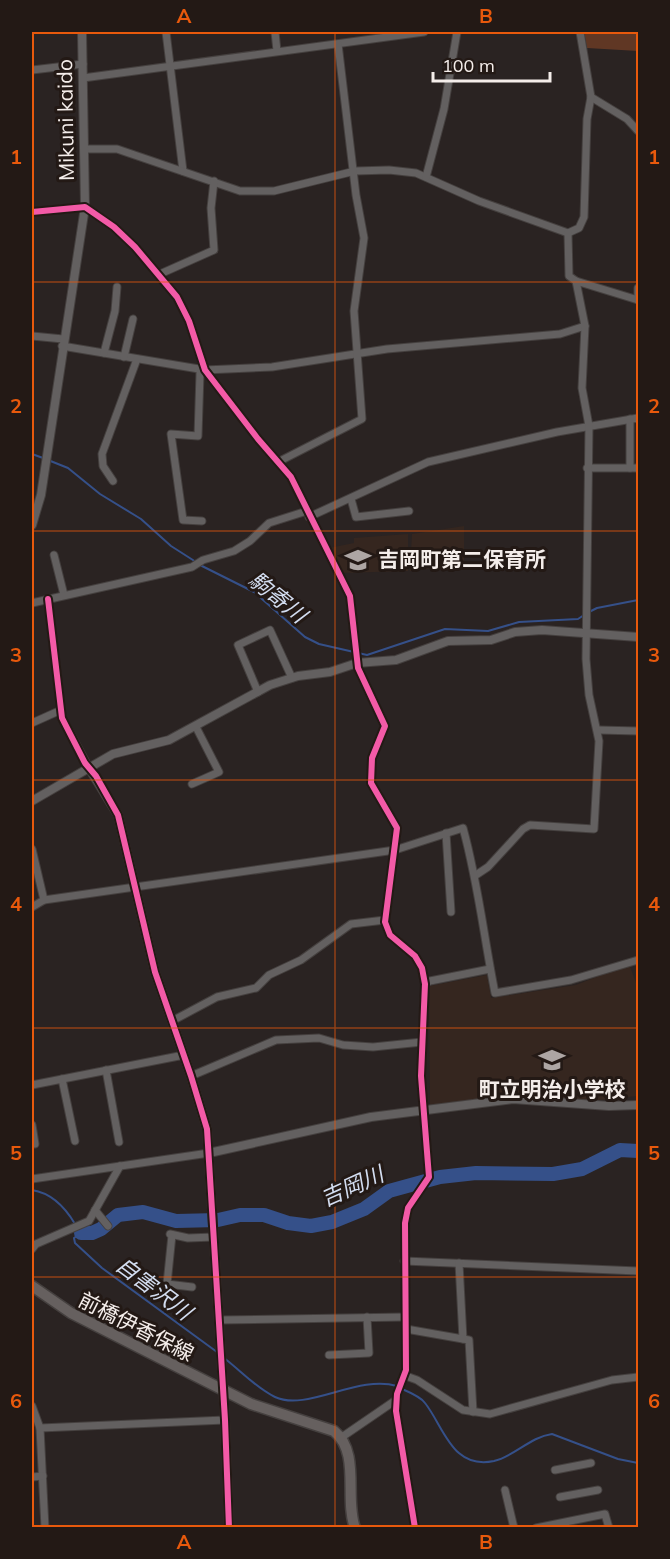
<svg xmlns="http://www.w3.org/2000/svg" width="670" height="1559" viewBox="0 0 670 1559" font-family="Mulish,'Noto Sans JP',sans-serif">
<style>
.built{fill:#35261f}
.green{fill:#603724}
.lines{fill:none;stroke-linecap:round;stroke-linejoin:round}
.stream{stroke:#355089;stroke-width:2}
.river{stroke:#355089;stroke-width:14}
.minor-casing{stroke:#45403f;stroke-width:9}
.tertiary-casing{stroke:#45403f;stroke-width:10}
.primary-casing{stroke:#45403f;stroke-width:13}
.minor{stroke:#636060;stroke-width:7}
.tertiary{stroke:#636060;stroke-width:8}
.primary{stroke:#66605f;stroke-width:10}
.cycleway-casing{stroke:#231915;stroke-width:10}
.cycleway{stroke:#f35aa7;stroke-width:6}
.grid{fill:none;stroke:#e8590c;stroke-width:1.5;stroke-opacity:0.55}
.labels{text-anchor:middle;stroke-width:6;stroke-linejoin:round;paint-order:stroke}
.street-label{font-size:21px;fill:#f4edea;stroke:#231915}
.poi-label{font-size:21px;font-weight:bold;fill:#f4edea;stroke:#231915;text-anchor:start}
.water-label{font-size:22px;font-style:italic;fill:#d3ddf0;stroke:#231915}
.neatline{fill:none;stroke:#e8590c;stroke-width:2}
.grid-label{font-size:20px;text-anchor:middle;font-weight:bold;fill:#e8590c}
</style>
<rect width="100%" height="100%" fill="#2a2322"/>
<g class="built">
<path d="M464,526V565L410,571L412,534Z"/>
<path d="M408,534V571L341,573L329,548L354,543V538Z"/>
<path d="M629,964L638,988V1096L598,1100L508,1095L430,1105L429,986L487,975L491,998L576,985Z"/>
</g>
<path class="green" d="M584,32H638V51L587,48Z"/>
<g class="lines">
<g class="stream">
<path d="M32,454L43,458"/>
<path d="M48,460L68,468L100,494L141,519L171,546L196,562"/>
<path d="M200,565L254,592L305,637L319,644L367,655L445,629L488,631L519,622L578,619L584,615"/>
<path d="M589,612L597,608L638,600"/>
<path d="M32,1190C51,1193 65,1207 75,1224"/>
<path d="M78,1229L81,1233L74,1238L75,1243L102,1268L217,1352"/>
<path d="M224,1358C240,1370 256,1388 275,1397C307,1412 358,1374 397,1386"/>
<path d="M402,1389C409,1392 421,1397 425,1403C444,1427 452,1470 494,1461C515,1456 530,1437 552,1434L618,1459L638,1463"/>
</g>
<path class="river" d="M81,1233H92L101,1229L118,1215L143,1212L176,1221L218,1220L240,1215H264L288,1223L311,1226L332,1222L364,1209L389,1191L440,1177L476,1173L553,1174L582,1169L620,1150L638,1151"/>
<g class="minor-casing">
<g id="minor">
<path d="M166,32L183,171"/>
<path d="M275,32L277,51"/>
<path d="M32,70L83,64"/>
<path d="M83,78L424,32"/>
<path d="M591,97L627,119L638,131"/>
<path d="M86,149H117L240,191H274L355,171L389,170L416,173L479,201L568,233L579,228L584,217L587,119L591,97L580,32"/>
<path d="M426,177L444,109L457,32"/>
<path d="M32,212L85,207L114,227L135,247L177,297L189,321L205,370L258,439L291,477L350,596L358,668L385,726L372,758L371,783L397,828L385,922L390,935L415,956L422,968L425,984L421,1076L429,1177L408,1208L405,1223L406,1370L397,1394L396,1411L415,1528"/>
<path d="M568,233L569,276L576,281L638,300"/>
<path d="M160,274L214,250L211,208L214,181"/>
<path d="M638,300V288"/>
<path d="M32,336L63,339"/>
<path d="M62,346L205,370L272,367L387,349L560,334L585,326"/>
<path d="M104,353L115,311L117,287"/>
<path d="M124,357L133,319"/>
<path d="M278,462L362,419L354,311L364,238L356,195L338,44"/>
<path d="M587,468H638"/>
<path d="M630,468V419"/>
<path d="M113,481L103,466L102,454L137,359"/>
<path d="M351,499L356,517L409,511"/>
<path d="M309,517L428,462L557,432L638,418"/>
<path d="M202,521L183,520L171,434L198,436L200,373L205,370"/>
<path d="M54,555L64,595"/>
<path d="M48,599L62,718L89,768"/>
<path d="M32,603L192,567L203,560L234,551L250,541L269,523L307,511"/>
<path d="M258,692L238,645L270,630L292,678"/>
<path d="M32,723L61,710"/>
<path d="M599,730L638,731"/>
<path d="M192,784L219,772L196,727"/>
<path d="M446,833L451,912"/>
<path d="M32,849L44,900"/>
<path d="M476,875L488,867L523,829L530,825L594,829L599,741L589,695L586,659L589,426L582,388L585,326L576,281"/>
<path d="M32,907L44,900L395,850L463,828C478,882 484,938 495,993L571,980L638,960"/>
<path d="M425,984L430,981L490,969"/>
<path d="M172,1021L217,997L256,988L269,975L301,960L351,924L385,920"/>
<path d="M106,1070L119,1142"/>
<path d="M191,1076L276,1040L319,1038L343,1045L373,1047L422,1042"/>
<path d="M62,1079L75,1141"/>
<path d="M32,1085L184,1055"/>
<path d="M32,1125L35,1144"/>
<path d="M32,1179L209,1153"/>
<path d="M95,1210L108,1226"/>
<path d="M170,1234L188,1238L214,1237"/>
<path d="M172,1235L167,1284L192,1287"/>
<path d="M32,1249L36,1244L89,1221L120,1166"/>
<path d="M404,1261L638,1271"/>
<path d="M219,1320L405,1317"/>
<path d="M406,1329L463,1339L459,1263"/>
<path d="M463,1339L469,1340L473,1412"/>
<path d="M329,1355L369,1353L367,1317"/>
<path d="M406,1376L417,1380L463,1410L490,1414L612,1380L638,1377"/>
<path d="M32,1406L40,1428L45,1528"/>
<path d="M40,1428L225,1420"/>
<path d="M342,1437L396,1400"/>
<path d="M555,1470L591,1463"/>
<path d="M32,1477L43,1476"/>
<path d="M505,1490L514,1528"/>
<path d="M560,1497L598,1490"/>
<path d="M536,1528L605,1514L609,1528"/>
</g>
</g>
<g class="tertiary-casing">
<g id="tertiary">
<path d="M32,525L41,495L85,207L82,32"/>
<path d="M89,768L118,815L155,972L191,1076L207,1129L225,1420L229,1528"/>
<path d="M32,801L113,754L169,740L270,685L298,676L330,672L357,663L396,660L448,641L491,640L515,632L542,630L638,637"/>
<path d="M209,1153L371,1117L513,1099L609,1106L638,1105"/>
</g>
</g>
<g class="primary-casing">
<path id="primary" d="M32,1286L71,1313L251,1404L334,1431C361,1453 344,1498 355,1528"/>
</g>
<use href="#minor" class="minor"/>
<use href="#tertiary" class="tertiary"/>
<use href="#primary" class="primary"/>
<g class="cycleway-casing">
<g id="cycleway">
<path d="M32,212L85,207L114,227L135,247L177,297L189,321L205,370L258,439L291,477L350,596L358,668L385,726L372,758L371,783L397,828L385,922L390,935L415,956L422,968L425,984L421,1076L429,1177L408,1208L405,1223L406,1370L397,1394L396,1411L415,1528"/>
<path d="M48,599L62,718L85,763L96,776L118,815L155,972L191,1076L207,1129L225,1420L229,1528"/>
</g>
</g>
<use href="#cycleway" class="cycleway"/>
</g>
<path class="grid" d="M335,32V1528M32,282H638M32,531H638M32,780H638M32,1028H638M32,1277H638"/>
<defs>
<g id="school-bare" transform="scale(2.07)"><path d="M0-5L7-2L0 1L-7-2ZM-4 1L0 2.5L4 1V4Q0 6-4 4Z" fill="#ada6a4" stroke="#231915" stroke-width="2.5" paint-order="stroke"/></g>
</defs>
<g fill-rule="evenodd">
<use href="#school-bare" x="358" y="560"/>
<use href="#school-bare" x="552" y="1060"/>
</g>
<g class="labels">
<g class="street-label">
<text transform="translate(66 120) rotate(-91)" y="7">Mikuni kaido</text>
<text transform="translate(136 1327) rotate(27)" y="7">前橋伊香保線</text>
</g>
<g class="poi-label">
<text x="378" y="567">吉岡町第二保育所</text>
<text x="552" y="1097" text-anchor="middle">町立明治小学校</text>
</g>
<g class="water-label">
<text transform="translate(278 597) rotate(39)" y="8">駒寄川</text>
<text transform="translate(352 1186) rotate(-24)" y="8">吉岡川</text>
<text transform="translate(154 1288) rotate(37)" y="8">自害沢川</text>
</g>
</g>
<rect width="670" height="1559" fill="none" stroke="#231915" stroke-width="66"/>
<path d="M433 72v9h117v-9" fill="none" stroke="#f4edea" stroke-width="3"/>
<text x="442" y="72" font-size="18" fill="#f4edea" stroke="#231915" stroke-width="4.5" paint-order="stroke">100 m</text>
<rect x="33" y="33" width="604" height="1493" class="neatline"/>
<g class="grid-label">
<text x="184" y="23">A</text>
<text x="486" y="23">B</text>
<text x="16" y="164">1</text>
<text x="654" y="164">1</text>
<text x="16" y="413">2</text>
<text x="654" y="413">2</text>
<text x="16" y="662">3</text>
<text x="654" y="662">3</text>
<text x="16" y="911">4</text>
<text x="654" y="911">4</text>
<text x="16" y="1160">5</text>
<text x="654" y="1160">5</text>
<text x="16" y="1408">6</text>
<text x="654" y="1408">6</text>
<text x="184" y="1549">A</text>
<text x="486" y="1549">B</text>
</g>
</svg>
